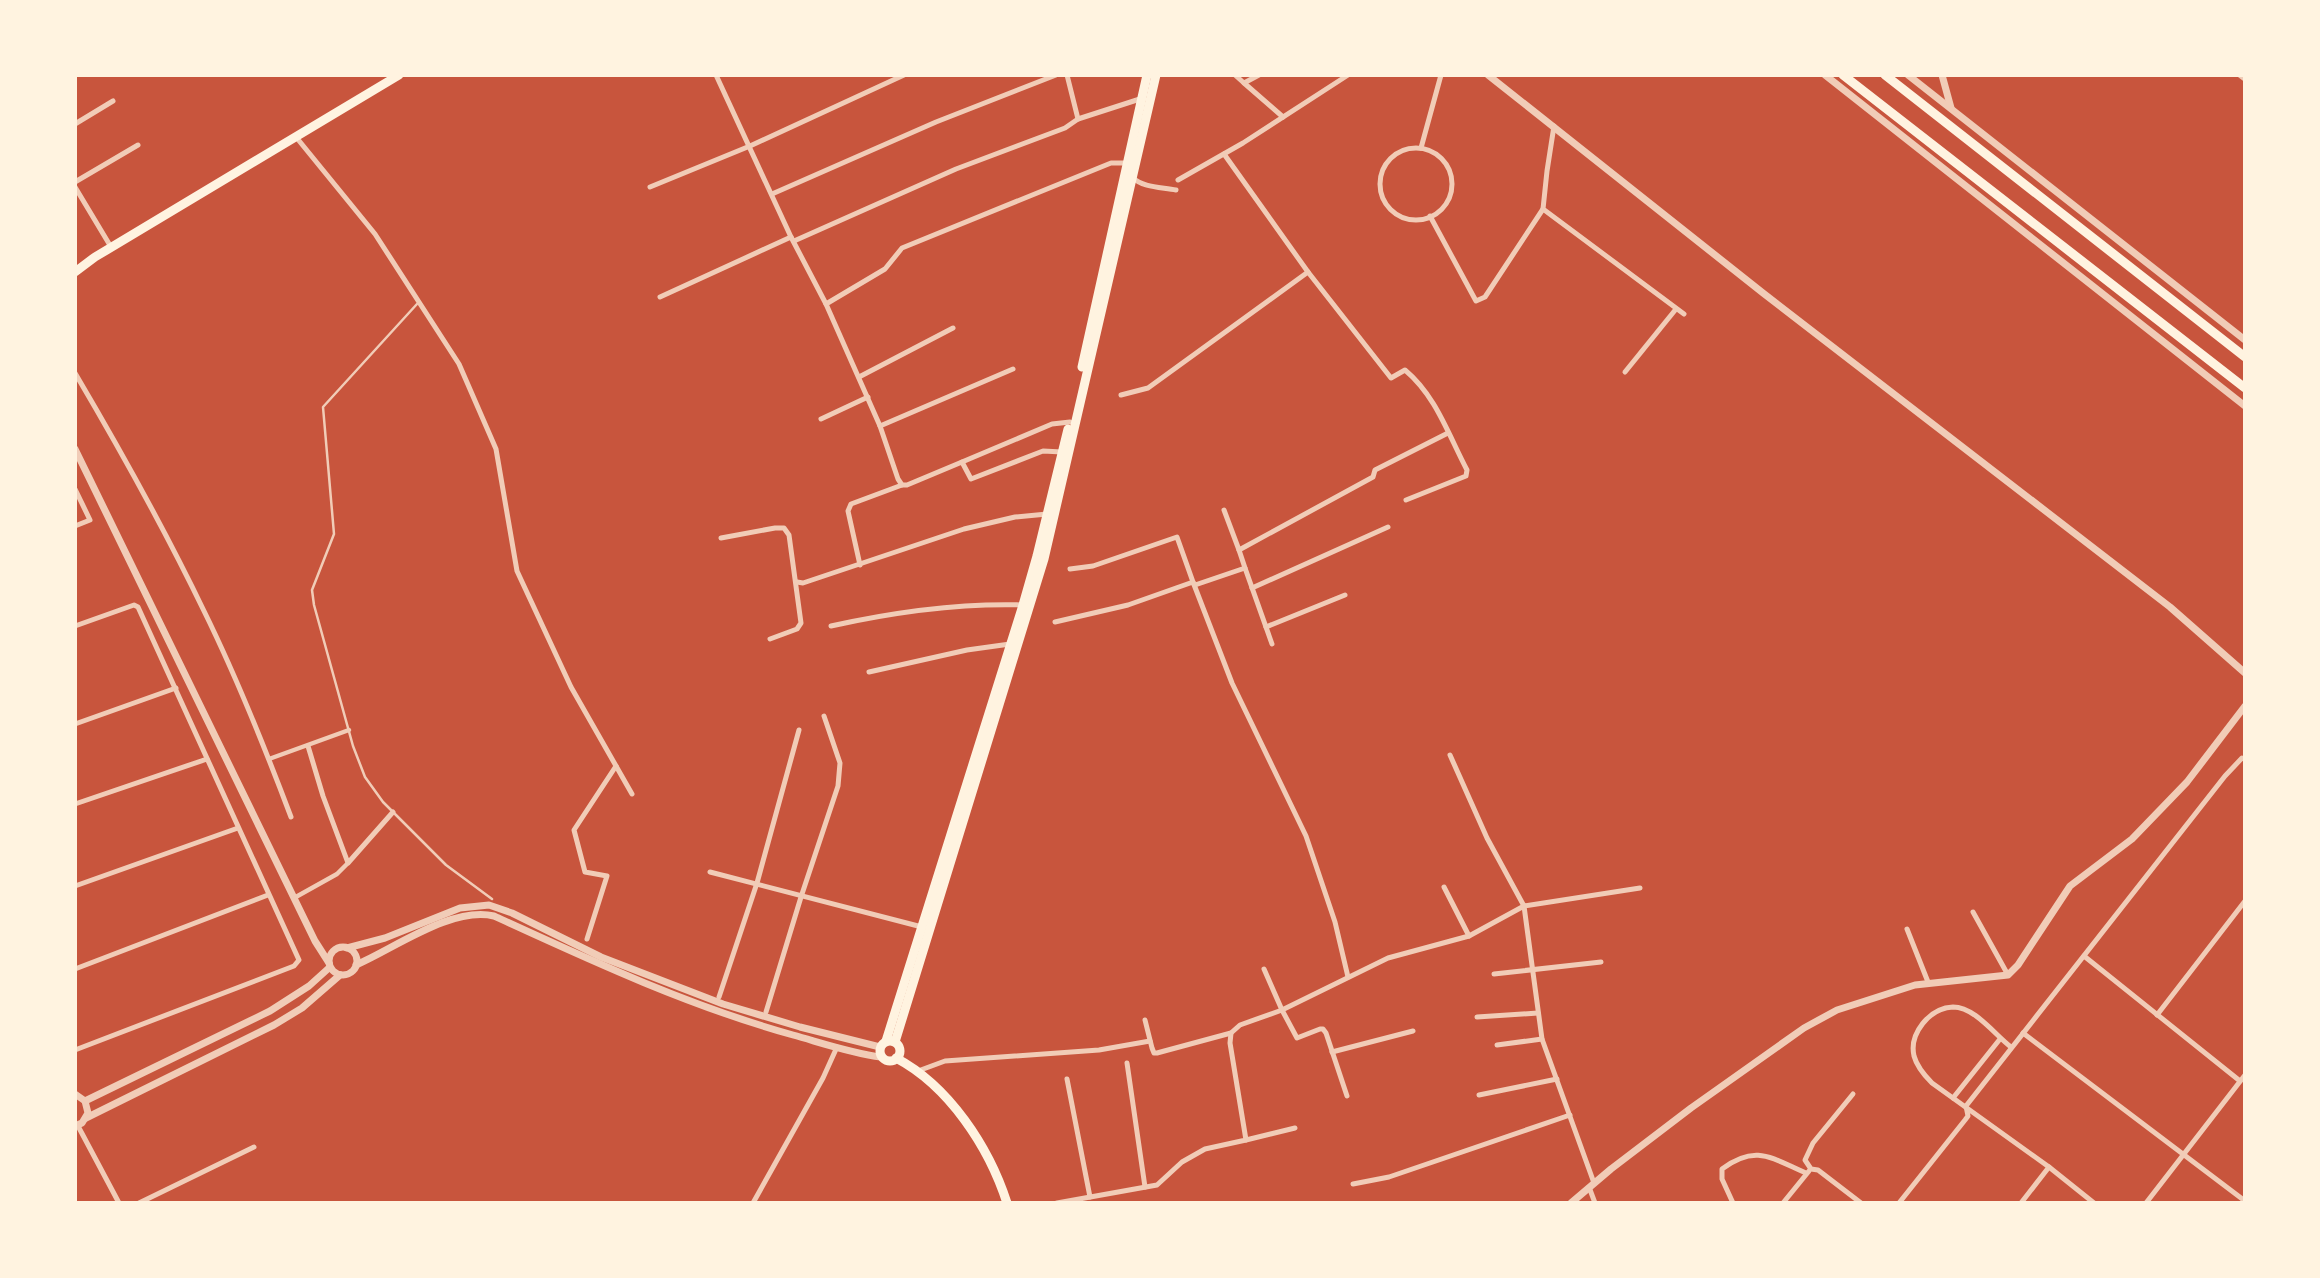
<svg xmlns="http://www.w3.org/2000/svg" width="2320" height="1278" viewBox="0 0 2320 1278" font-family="Manrope,sans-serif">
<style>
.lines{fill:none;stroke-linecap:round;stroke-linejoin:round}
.service{stroke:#f1ccb7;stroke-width:2.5}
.pedestrian{stroke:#f1ccb7;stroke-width:4.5}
.minor{stroke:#f1ccb7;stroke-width:5}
.tertiary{stroke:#f1ccb7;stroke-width:7}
.primary{stroke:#fff3e0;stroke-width:9}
.trunk{stroke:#fff3e0;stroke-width:9}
</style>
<rect width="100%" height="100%" fill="#c8553d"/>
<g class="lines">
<path class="service" d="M417,304L323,407L334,534L312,590L314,605L353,746L365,777L383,802L446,865L492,899"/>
<g class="pedestrian">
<path d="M269,759L349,730"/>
<path d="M294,898L337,874L348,863"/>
</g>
<g class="minor">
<path d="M716,75L791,237L826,304L880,426L898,479L902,485H907L962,462L971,479L1043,451L1062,452"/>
<path d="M1067,75L1078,119"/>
<path d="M1235,75L1244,83L1259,75"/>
<path d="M1244,83L1283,117"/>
<path d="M75,124L113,101"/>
<path d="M1554,126L1547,171L1543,209L1684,314"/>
<path d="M296,137L375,234L459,364L496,449L517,571L571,687L632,794"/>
<path d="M1421,148L1441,75"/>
<circle cx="1416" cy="184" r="36"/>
<path d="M1224,154L1308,272L1391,378L1405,370C1436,396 1448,434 1467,470L1466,476L1406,500"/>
<path d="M1132,177C1143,188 1161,187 1176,190"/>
<path d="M1178,180L1243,143L1348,75"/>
<path d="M75,182L138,145"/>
<path d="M75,187L111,247"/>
<path d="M650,187L750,146L904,75"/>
<path d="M772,194L936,122L1056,75"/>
<path d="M1430,216L1476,301L1485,297L1543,209"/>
<path d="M794,241L956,169L1065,128L1078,119L1143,98"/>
<path d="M660,297L791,237"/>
<path d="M826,304L885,269L902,248L1111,163H1128"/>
<path d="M1625,372L1676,309"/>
<path d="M75,373C121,451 165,530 204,611C237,678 265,748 291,817"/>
<path d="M859,377L953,328"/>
<path d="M1121,395L1148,388L1308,272"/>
<path d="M821,419L868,397"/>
<path d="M880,426L1013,369"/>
<path d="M962,462L1052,424L1070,422"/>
<path d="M75,489L90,520L75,526"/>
<path d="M1224,510L1239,550"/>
<path d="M721,538L775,528H784L789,535L801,623L797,629L770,639"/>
<path d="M860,565L848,511L851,504L902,485"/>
<path d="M1245,568L1272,644"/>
<path d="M1070,569L1093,566L1177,537L1193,582"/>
<path d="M797,582L803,583L964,529L1015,517L1047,514"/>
<path d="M1195,585L1245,568L1239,550L1373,477L1375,470L1448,433"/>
<path d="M1252,588L1388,527"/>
<path d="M1055,622L1128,605L1193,582L1232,683L1306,836L1335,922L1348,977"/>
<path d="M75,626L134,605L138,607L299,960L294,966L75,1050"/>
<path d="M831,626C894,612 958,603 1023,605"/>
<path d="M1266,627L1345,595"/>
<path d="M869,672L967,650L1010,644"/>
<path d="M75,724L176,688"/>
<path d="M308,746L323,796L348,863L393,812"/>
<path d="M1450,755L1487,838L1524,906L1640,888"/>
<path d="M75,804L207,759"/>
<path d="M710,872L922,927"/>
<path d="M75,886L238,828"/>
<path d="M1444,887L1469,936"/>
<path d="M1973,912L2008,975"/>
<path d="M1907,929L1928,982"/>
<path d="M587,939L607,876L585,872L574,830L616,766"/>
<path d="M2084,956L2240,1081"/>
<path d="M75,969L268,895"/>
<path d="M1264,969L1282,1010L1297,1038L1320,1029H1323L1326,1033L1347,1096"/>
<path d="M1494,974L1601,962"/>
<path d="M719,997L757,883L799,730"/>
<path d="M766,1012L801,897L838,786L840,763L824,716"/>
<path d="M2157,1015L2245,901"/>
<path d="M1477,1017L1538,1013"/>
<path d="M1145,1020L1152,1048L1154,1053H1157L1231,1033L1240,1025L1282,1010L1388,958L1469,936L1524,906L1542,1039L1594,1183"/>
<path d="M2023,1033L2245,1201"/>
<path d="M1497,1045L1542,1039"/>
<path d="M2011,1047C1995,1035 1975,1007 1953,1007C1929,1008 1909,1034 1914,1056C1917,1067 1925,1076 1932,1083L2049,1167L2094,1203"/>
<path d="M1332,1052L1413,1031"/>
<path d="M1127,1063L1145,1187"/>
<path d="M918,1071L945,1061L1099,1050L1150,1041"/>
<path d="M1067,1079L1090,1197"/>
<path d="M1853,1094L1813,1143L1805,1160L1811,1169L1818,1170L1861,1203"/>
<path d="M1479,1095L1557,1079"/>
<path d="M1953,1098L2000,1039"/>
<path d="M78,1126L119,1203"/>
<path d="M1246,1140L1295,1128"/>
<path d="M1353,1184L1389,1177L1570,1115"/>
<path d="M1589,1187L1595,1203"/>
<path d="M139,1203L254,1147"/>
<path d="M753,1203L823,1078L837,1047"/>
<path d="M1057,1203L1157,1185L1182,1162L1205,1149L1246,1140L1230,1043L1231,1033"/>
<path d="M1733,1203L1722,1179V1169C1756,1144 1771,1158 1806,1173"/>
<path d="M1783,1203L1809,1171"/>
<path d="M1899,1203L1965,1120L1968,1116L1966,1106L2225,776L2242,758L2245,759"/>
<path d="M2021,1203L2049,1167"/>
<path d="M2146,1203L2245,1075"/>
</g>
<g class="tertiary">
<path d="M1488,75L1763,293L2170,607L2245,673"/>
<path d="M1825,75L2245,406"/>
<path d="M1908,75L2245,340"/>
<path d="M1942,75L1951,108"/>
<path d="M2241,75L2245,78"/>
<path d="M75,449L315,941L329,963"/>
<circle cx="343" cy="961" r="14"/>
<path d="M347,948L385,938L460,908L489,905L512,913L601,957L723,1004L800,1027L880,1047"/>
<path d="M356,965C395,948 452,906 494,916C592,961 689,1006 793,1035C822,1043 851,1053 881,1057"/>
<path d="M75,1094L85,1101L88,1113L82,1123L75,1126"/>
<path d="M85,1101L270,1011L309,986L330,967"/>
<path d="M86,1118L274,1025L302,1008L340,975"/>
<path d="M1571,1203L1611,1169L1691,1108L1804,1028L1837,1010L1915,985L2008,975L2018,965L2070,886L2132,839L2187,782L2245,706"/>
</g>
<g class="primary">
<path d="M75,272L95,257L399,75"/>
<path d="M1082,367L1147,75"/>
<circle cx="890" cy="1051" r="10"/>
<path d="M886,1041L1023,605L1037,556L1068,429"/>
<path d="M895,1042L1044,559L1156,75"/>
<path d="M896,1058C949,1086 989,1147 1007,1203"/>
</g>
<g class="trunk">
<path d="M1843,75L2245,388"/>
<path d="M1885,75L2245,357"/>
</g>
</g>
<rect width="2320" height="1278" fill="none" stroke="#fff3e0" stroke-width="154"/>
</svg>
